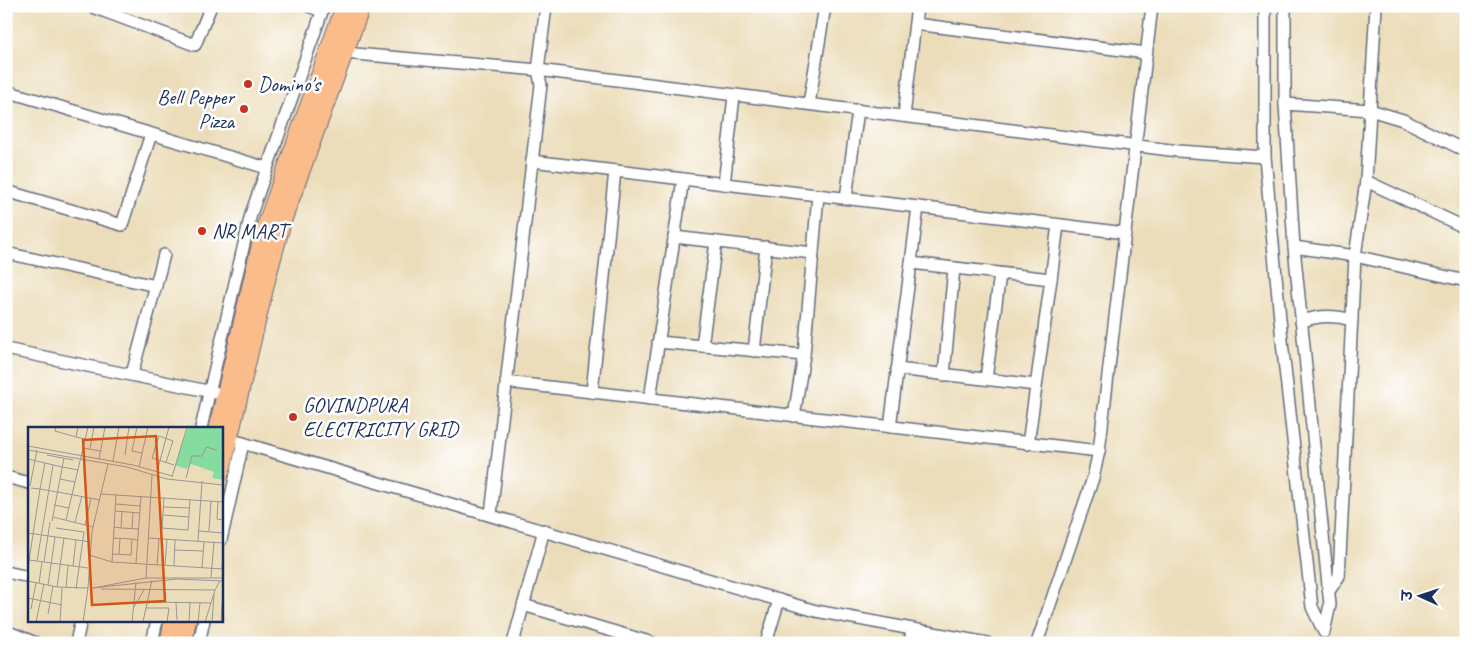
<svg xmlns="http://www.w3.org/2000/svg" width="1472" height="649" viewBox="0 0 1472 649" font-family="Caveat,'Playpen Sans Deva',sans-serif">
<style>
.lines{fill:none;stroke-linecap:round;stroke-linejoin:round}
.minor-casing{stroke:#646c7e;stroke-width:14}
.primary-casing{stroke:#646c7e;stroke-width:20}
.minor{stroke:#fff;stroke-width:11}
.primary{stroke:#fabc8b;stroke-width:18}
.poi-dot{fill:#c8321e;stroke:#fff;stroke-width:2}
.labels{text-anchor:middle;stroke-width:5;stroke-linejoin:round;paint-order:stroke}
.poi-label{font-size:21px;fill:#1b2f5e;stroke:#fff;text-anchor:start}
.inset-road{fill:none;stroke:#989795;stroke-width:1}
.view{fill:#d45514;fill-opacity:0.15;stroke:#d45514;stroke-width:2.5}
.inset-edge{fill:none;stroke:#1b2f5e;stroke-width:2.5}
</style>
<rect width="100%" height="100%" fill="#fff"/>
<filter id="ink" filterUnits="userSpaceOnUse"><feTurbulence type="fractalNoise" baseFrequency=".02" numOctaves="2"/><feDisplacementMap in="SourceGraphic" scale="10" xChannelSelector="R" yChannelSelector="G"/><feConvolveMatrix kernelMatrix="1 2 1 2 8 2 1 2 1" color-interpolation-filters="sRGB"/></filter>
<filter id="wash" filterUnits="userSpaceOnUse"><feTurbulence type="fractalNoise" baseFrequency=".0096" numOctaves="4" result="noise"/><feDisplacementMap in="SourceGraphic" scale="20" xChannelSelector="R" yChannelSelector="G"/><feGaussianBlur stdDeviation="1.12" result="paint"/><feColorMatrix in="noise" values="0 0 0 0 0 0 0 0 0 0 0 0 0 0 0 0 0 1.4 0 .05"/><feComposite in="paint" operator="in"/></filter>
<g filter="url(#wash)">
<rect width="100%" height="100%" fill="#ecddba"/>
</g>
<g filter="url(#ink)">
<g class="lines">
<g class="minor-casing">
<g id="minor">
<path d="M90,6L195,45L211,6"/>
<path d="M308,6L322,11"/>
<path d="M1265,6V157L1283,351L1312,607L1324,632L1330,605L1294,247L1285,104V6"/>
<path d="M915,24L1146,53"/>
<path d="M344,53L538,70L1178,151L1265,157"/>
<path d="M6,91L267,168"/>
<path d="M809,104L825,6"/>
<path d="M1285,104L1370,110L1403,120L1466,151"/>
<path d="M904,116L917,6"/>
<path d="M532,161L918,207L1125,233"/>
<path d="M1366,181L1466,228"/>
<path d="M724,184L734,96"/>
<path d="M6,191L122,225L151,134"/>
<path d="M846,198L858,110"/>
<path d="M918,207L911,263L1051,279L1028,444"/>
<path d="M674,237L813,253"/>
<path d="M1294,247L1355,256L1466,281"/>
<path d="M6,253L156,286"/>
<path d="M1051,279L1058,225"/>
<path d="M1301,322C1318,315 1334,315 1352,320"/>
<path d="M658,342L804,355L794,416"/>
<path d="M702,346L716,242"/>
<path d="M6,349L217,393"/>
<path d="M754,351L766,247"/>
<path d="M804,355L818,195"/>
<path d="M897,369L1036,385"/>
<path d="M132,374L164,255"/>
<path d="M944,375L954,268"/>
<path d="M986,379L1000,274"/>
<path d="M506,382L1099,451L1152,6"/>
<path d="M592,392L615,171"/>
<path d="M650,399L683,179"/>
<path d="M890,427L911,263"/>
<path d="M201,428L251,214L324,6"/>
<path d="M222,437L816,611L987,643"/>
<path d="M6,477L29,483"/>
<path d="M491,514L541,85L538,70L546,6"/>
<path d="M221,540L243,443"/>
<path d="M6,572L29,577"/>
<path d="M1329,591L1339,576L1355,256L1366,181L1376,6"/>
<path d="M523,605L653,643"/>
<path d="M6,631L36,643"/>
<path d="M76,643L81,620"/>
<path d="M152,643L157,620"/>
<path d="M199,643L204,620"/>
<path d="M513,643L544,530"/>
<path d="M766,643L779,600"/>
<path d="M910,643L912,629"/>
<path d="M1037,643L1093,478L1099,451"/>
</g>
</g>
<g class="primary-casing">
<g id="primary">
<path d="M218,428L264,232L345,6"/>
<path d="M221,470L267,276L282,221L361,6"/>
<path d="M169,643L174,620"/>
<path d="M182,643L187,620"/>
</g>
</g>
<use href="#minor" class="minor"/>
<use href="#primary" class="primary"/>
</g>
</g>
<g class="poi-dot">
<circle cx="248" cy="84" r="5"/>
<circle cx="244" cy="109" r="5"/>
<circle cx="202" cy="231" r="5"/>
<circle cx="293" cy="417" r="5"/>
</g>
<g class="labels">
<g class="poi-label">
<text x="258" y="91">Domino's</text>
<text x="234" y="104" text-anchor="end">Bell Pepper<tspan x="234" dy="24">Pizza</tspan></text>
<text x="212" y="238">NR MART</text>
<text x="303" y="412">GOVINDPURA<tspan x="303" dy="24">ELECTRICITY GRID</tspan></text>
</g>
</g>
<g transform="translate(28 427)">
<rect width="195" height="195" fill="#ecddba"/>
<path d="M160,0H195V53L184,51L186,45L163,37L158,42L147,38Z" fill="#86dc9f"/>
<path class="inset-road" d="M28,0L27,4L48,10M50,0L48,10L57,12M109,0L104,24L114,26M0,19L105,38L144,49M55,21L72,24M62,22L66,0M0,23L99,40L139,52L195,58M19,28L45,33M97,28L101,0M0,32L34,40M71,32L77,0M85,34L91,0M138,35L145,14L131,9L124,31L146,38M17,36L12,62L29,65M34,40L50,43M111,40L120,0M129,45L141,0M144,50L159,0M158,51L164,29H174L178,20L189,23M32,52L47,55L60,0M2,59L9,23M30,65L72,73M73,67L195,75M88,68L84,135L195,142M136,70L134,101L160,103L162,72M190,75L189,92L195,93M88,77L112,79M26,78L41,81M135,80L162,81M87,84L112,86M135,88L161,90M25,90L65,100M38,93L47,55M24,94L36,31M47,95L54,69M57,98L63,71M86,100L93,101L94,85M28,101L56,105L48,162M93,101L111,102M104,101L105,86M171,104L195,106M181,104L183,74M0,106L63,115M85,111L104,112M120,111L195,116M170,114L174,54M147,123L175,124M84,127L103,128L104,112L110,113M91,127L92,111M61,128L84,135M1,133L60,141M9,134L25,38M16,135L22,95M108,136L113,69M129,138L131,111M137,138L139,112M45,139L48,113M146,139L147,113M0,140L12,62L3,61M174,141L176,115M194,142L195,127M183,150L186,115M118,151L124,48M195,151H118L65,161L149,152L195,154M0,154L29,160L60,161L64,104L80,37M11,156L14,135M20,158L27,110M29,160L36,111M38,161L40,138M73,162L187,163L192,154M0,171L34,178M119,175L183,176L187,163M148,176L149,193M106,180L116,163M118,181H141L139,195M3,182L8,156M20,187L25,159M8,195L16,157M32,195L34,161M55,195L60,161M104,195L108,155M115,195L124,153M161,195L162,176M170,195L172,176M177,195L183,176M184,195L186,168M193,195L195,163"/>
<path class="view" d="M128,9L137,174L64,178L55,13Z"/>
<rect width="195" height="195" class="inset-edge"/>
</g>
<rect width="1472" height="649" fill="none" stroke="#fff" stroke-width="25"/>
<g transform="translate(1420 596) rotate(273)" stroke="#ffffff" stroke-width="4" paint-order="stroke">
<path d="M0-4L9 19L0 12L-9 19Z" fill="#1b2f5e"/>
<text y="-8" font-size="14" font-weight="bold" text-anchor="middle" fill="#1b2f5e">उ</text>
</g>
</svg>
